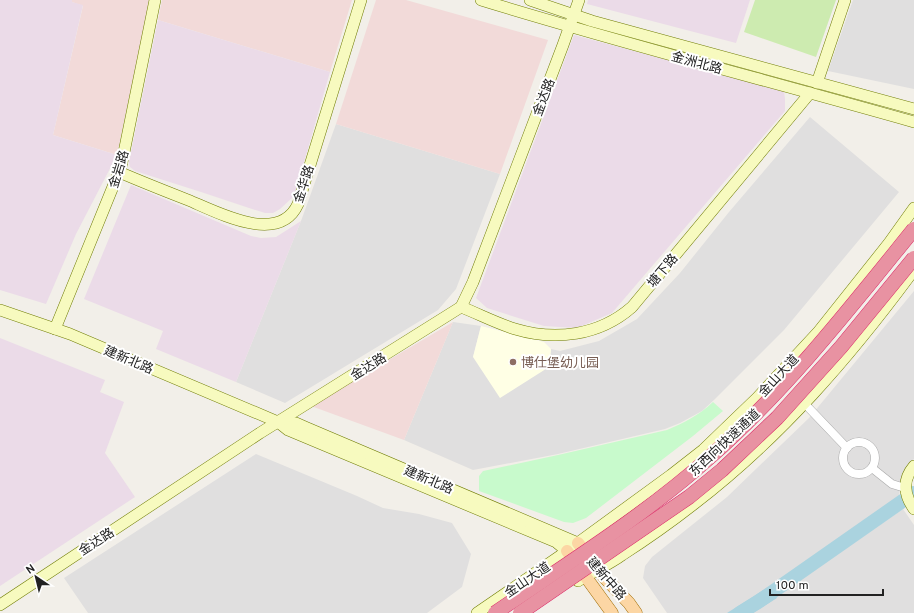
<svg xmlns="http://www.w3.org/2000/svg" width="914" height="613" viewBox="0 0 914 613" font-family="Overpass,'Noto Sans SC',sans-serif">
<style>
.residential{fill:#e0dfdf}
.commercial{fill:#f2dad9}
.industrial{fill:#ebdbe8}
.education{fill:#ffffe5}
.grass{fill:#cdebb0}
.park{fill:#c8facc}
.water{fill:#aad3df}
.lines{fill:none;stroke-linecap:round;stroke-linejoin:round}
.river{stroke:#aad3df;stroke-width:14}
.street-casing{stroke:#a9a9a9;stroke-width:9}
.secondary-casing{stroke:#707d05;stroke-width:12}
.primary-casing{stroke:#a06b00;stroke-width:13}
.street{stroke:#fff;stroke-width:8}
.secondary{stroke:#f7fabf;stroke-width:11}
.primary{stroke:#fcd6a4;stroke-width:12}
.highway-bridge-casing{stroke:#dc2a67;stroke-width:15;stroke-linecap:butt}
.highway-bridge{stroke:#e892a2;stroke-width:14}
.education-dot{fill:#8d6e63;stroke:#fff;stroke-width:1.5}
.labels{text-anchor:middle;stroke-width:4;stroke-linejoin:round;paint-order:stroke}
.street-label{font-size:13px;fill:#222;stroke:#fff}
.education-label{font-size:13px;fill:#785e54;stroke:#fff;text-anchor:start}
</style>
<rect width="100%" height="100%" fill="#f2efe9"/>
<g class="residential">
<path d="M853,0H914V89L828,71Z"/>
<path d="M810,117L899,192L784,330L715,399L702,411L680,423L665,429L558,454L473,470L404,440L453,322L481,326L473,357L549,367L551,349L560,351L599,341L637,319L680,273L729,212Z"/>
<path d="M336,124L500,174L456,289L438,310L285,403L236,382L301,221Z"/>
<path d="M914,291V459L908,464L902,476L899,496L770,588L729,613H667L643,578L645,566L652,557L727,497L809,418Z"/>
<path d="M256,454L357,496L383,508L419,514L452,523L471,554L462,587L427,613H88L64,578Z"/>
<path d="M903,509L914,525V613H752Z"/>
</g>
<g class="commercial">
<path d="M72,0H150L117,155L53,135L83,6L72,2Z"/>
<path d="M162,0H352L330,72L158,20Z"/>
<path d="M376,0H406L548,40L500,174L336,124Z"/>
<path d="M453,322L404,440L311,406Z"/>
</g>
<g class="industrial">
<path d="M0,0H72V2L83,5L53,135L117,155L76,234L46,304L0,290Z"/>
<path d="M588,0H750L736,43L587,4Z"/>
<path d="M158,20L330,72L296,190L292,198L280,209L273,213H265L246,207L201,192L135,171L130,167L129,162Z"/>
<path d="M574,35L784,91L785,99V111L612,313L577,328L544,326L487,308L476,298Z"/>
<path d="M131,185L251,236L261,238L276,237L301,221L236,382L156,349L163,331L84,299Z"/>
<path d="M0,338L105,380L100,392L124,402L105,453L135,497L0,586Z"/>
</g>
<path class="education" d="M481,326L544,342L551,349L549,367L500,398L473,357Z"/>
<path class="grass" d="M755,0H836L816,57L744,32Z"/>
<path class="park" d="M713,402L723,411L693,436L586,518L573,523L564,522L479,491V476L483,471L558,455L667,430C684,423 699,415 713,402Z"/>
<path class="water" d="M768,587L777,598L753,613H727Z"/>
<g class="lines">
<path class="river" d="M740,613L758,602L914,493"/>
<g class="street-casing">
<g id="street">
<path d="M805,404L847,448"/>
<circle cx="859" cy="458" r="16"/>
<path d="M872,468L892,484L905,488"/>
</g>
</g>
<g class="secondary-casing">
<g id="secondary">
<path d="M481,0C624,44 770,81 914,122"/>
<path d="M530,0L592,21L914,109"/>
<path d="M817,83L845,0"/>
<path d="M119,172C142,182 165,191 188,200C217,212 279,246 298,204L361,0"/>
<path d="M461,307C479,314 496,323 515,329C555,341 599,336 632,307L810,93"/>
<path d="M0,310L70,334L278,422L288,430L556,542L567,551"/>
<path d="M55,329L121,167L155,0"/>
<path d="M279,422L296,423L305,427L578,543"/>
<path d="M914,466C902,480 904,495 914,509"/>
<path d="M578,581C592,572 608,565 622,555C647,539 671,522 694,504C780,438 850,357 914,270"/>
<path d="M0,605L260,433L461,307L473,282L563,45L579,0"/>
<path d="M477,613L560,556L671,475L703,450L732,422L757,398L819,331L889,243L914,208"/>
</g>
</g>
<g class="primary-casing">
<g id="primary">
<path d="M578,543L605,578L629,603L636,613"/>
<path d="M567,551L612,613"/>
</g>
</g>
<use href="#street" class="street"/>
<use href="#secondary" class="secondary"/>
<use href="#primary" class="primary"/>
<g class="highway-bridge-casing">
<g id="highway-bridge">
<path d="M495,613C568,563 644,516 710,457C787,389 850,308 914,229"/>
<path d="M520,613L689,497L722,470L777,418L841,347L914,258"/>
</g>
</g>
<use href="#highway-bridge" class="highway-bridge"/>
</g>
<circle class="education-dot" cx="513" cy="362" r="4"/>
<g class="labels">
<g class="street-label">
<text transform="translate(697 62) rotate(15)" y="5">金洲北路</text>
<text transform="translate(543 97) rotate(-69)" y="5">金达路</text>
<text transform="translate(118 169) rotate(-73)" y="5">金岩路</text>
<text transform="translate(303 184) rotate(-72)" y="5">金华路</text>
<text transform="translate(662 270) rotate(-50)" y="5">塘下路</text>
<text transform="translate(129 359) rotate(23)" y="5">建新北路</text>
<text transform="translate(368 366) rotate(-32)" y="5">金达路</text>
<text transform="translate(778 375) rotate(-47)" y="5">金山大道</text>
<text transform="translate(724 442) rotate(-43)" y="5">东西向快速通道</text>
<text transform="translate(429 479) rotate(23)" y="5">建新北路</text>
<text transform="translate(96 541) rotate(-33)" y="5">金达路</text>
<text transform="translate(607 578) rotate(49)" y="5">建新中路</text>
<text transform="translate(527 579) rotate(-34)" y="5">金山大道</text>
</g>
<g class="education-label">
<text x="521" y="367">博仕堡幼儿园</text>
</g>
</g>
<g transform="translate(36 577) rotate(325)" stroke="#ffffff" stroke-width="3" paint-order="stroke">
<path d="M0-3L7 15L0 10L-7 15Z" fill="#222222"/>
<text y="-6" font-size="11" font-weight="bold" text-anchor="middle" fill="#222222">N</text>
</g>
<path d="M770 589v6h113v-6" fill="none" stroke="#222222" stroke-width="2"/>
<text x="776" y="589" font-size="12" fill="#222222" stroke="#ffffff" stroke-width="3" paint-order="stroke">100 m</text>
</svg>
